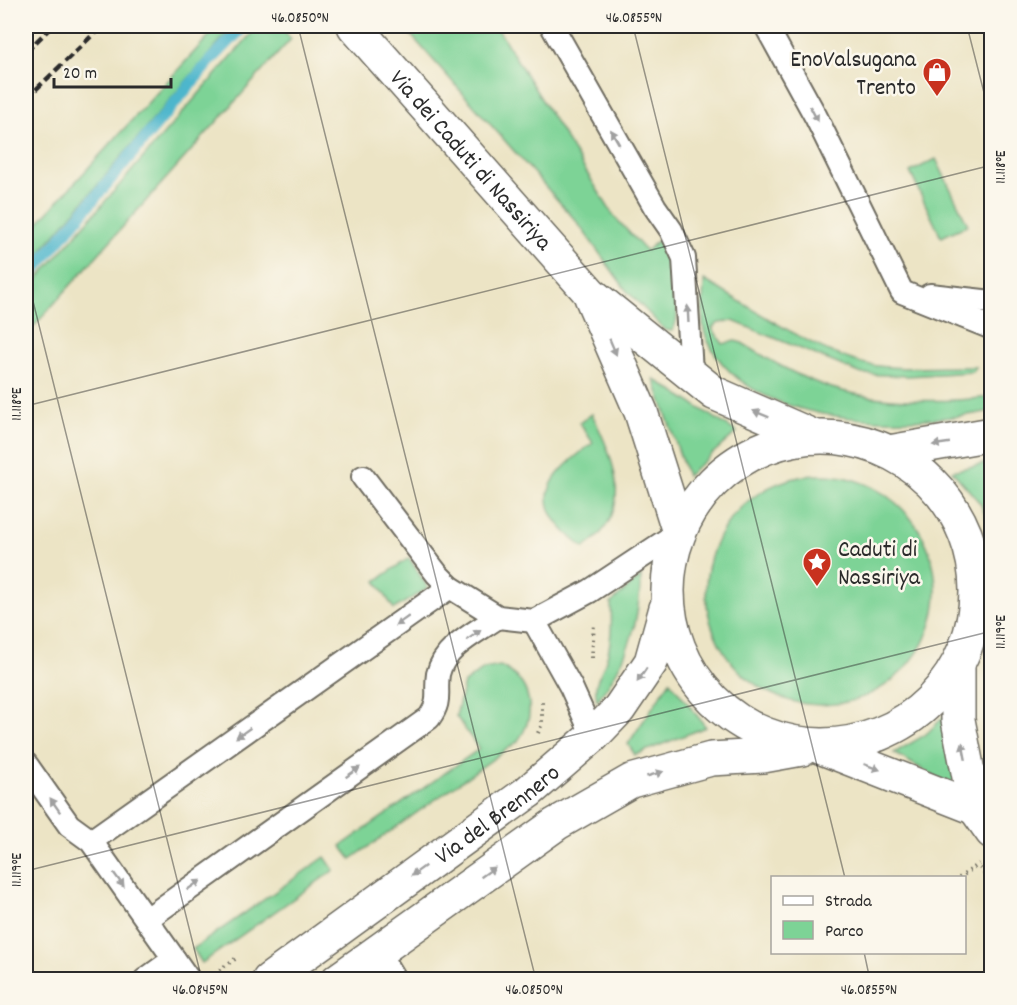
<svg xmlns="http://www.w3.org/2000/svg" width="1017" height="1005" viewBox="0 0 1017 1005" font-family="Dekko,sans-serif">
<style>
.green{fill:#7dd396;stroke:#547f60;stroke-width:1.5}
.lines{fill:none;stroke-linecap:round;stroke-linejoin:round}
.stream{stroke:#4eb6cc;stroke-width:12}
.lane-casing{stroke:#6f6c61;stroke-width:26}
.street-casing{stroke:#6f6c61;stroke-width:36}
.secondary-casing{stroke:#6f6c61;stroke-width:36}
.path{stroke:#6f6c61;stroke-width:4;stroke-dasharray:1.5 4.5;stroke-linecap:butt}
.lane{stroke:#fff;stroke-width:22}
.street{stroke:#fff;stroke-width:33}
.secondary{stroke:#fff;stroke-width:33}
.rail{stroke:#2b2b2b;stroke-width:4.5;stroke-dasharray:9 4.5;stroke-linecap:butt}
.oneway{fill:#a0a0a0}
.ticks{fill:none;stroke:#2b2b2b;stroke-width:1.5;stroke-opacity:0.45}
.labels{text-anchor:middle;stroke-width:5;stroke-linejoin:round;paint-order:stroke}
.poi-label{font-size:24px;fill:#2b2b2b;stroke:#fbf7ec;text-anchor:end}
.street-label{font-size:24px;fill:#2b2b2b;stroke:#fbf7ec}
.neatline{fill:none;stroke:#2b2b2b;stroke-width:2}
.ticks-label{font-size:15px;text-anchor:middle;fill:#2b2b2b}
</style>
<rect width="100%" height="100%" fill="#fbf7ec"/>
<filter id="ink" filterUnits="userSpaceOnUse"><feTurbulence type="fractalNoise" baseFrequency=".0167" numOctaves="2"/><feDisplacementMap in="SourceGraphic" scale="12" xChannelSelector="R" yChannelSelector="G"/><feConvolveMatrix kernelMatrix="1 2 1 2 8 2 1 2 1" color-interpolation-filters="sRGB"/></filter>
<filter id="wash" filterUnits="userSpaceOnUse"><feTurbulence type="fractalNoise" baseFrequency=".008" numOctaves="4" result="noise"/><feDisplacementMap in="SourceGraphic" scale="24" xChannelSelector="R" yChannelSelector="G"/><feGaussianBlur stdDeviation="1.35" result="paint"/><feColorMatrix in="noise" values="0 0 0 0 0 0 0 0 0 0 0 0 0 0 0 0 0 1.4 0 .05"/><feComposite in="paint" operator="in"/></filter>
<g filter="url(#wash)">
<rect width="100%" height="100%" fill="#ece4c5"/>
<g class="green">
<path d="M218,26H233L26,269V236Z"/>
<path d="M258,26H280L291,39L26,335V292Z"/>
<path d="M403,26H496L613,215L646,251L659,239C674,262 679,280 677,308C677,317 677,324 672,331L665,330L626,290L577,222Z"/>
<path d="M936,159L968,225L941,237L910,172Z"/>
<path d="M704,280C749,306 817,353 866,364C899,371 943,366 976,367L972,372L908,376L862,374L733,321L719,323L712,328L723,344L735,341L742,343C768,359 794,375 823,385C871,403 941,403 991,397V411C908,428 742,431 705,334C700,319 704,296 704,280Z"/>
<path d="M654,379L737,432L687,476Z"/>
<path d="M592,414C615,461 636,512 584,548C528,505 542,480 593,443L580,423Z"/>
<path d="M991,462L992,521L989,524L980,503L952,471Z"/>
<circle cx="821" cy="590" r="115"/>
<path d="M409,558L428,588L394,609L376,581Z"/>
<path d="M641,576C638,627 629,659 597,701C593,679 600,679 606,660C612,642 612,622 611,603Z"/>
<path d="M500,666C532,681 538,715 517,742L351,859L341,846L479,749L456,716L464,683L484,669Z"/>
<path d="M670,681L706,727L635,755L628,744Z"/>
<path d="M950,711L969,802L932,775L894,753L925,735Z"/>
<path d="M325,857L334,870L202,963L193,949Z"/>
</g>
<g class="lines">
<path class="stream" d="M26,280L210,61L244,26"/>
</g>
</g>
<g filter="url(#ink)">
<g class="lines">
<g class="lane-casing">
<g id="lane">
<path d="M552,26L655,207L671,230L684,258L691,372"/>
<path d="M766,26L816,117L902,292L992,328"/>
<path d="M930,295L992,302"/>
<path d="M363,477L437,574L450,587L498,617L534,621L590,591L679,532"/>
<path d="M534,621L571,687L593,736"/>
<path d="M26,764L69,825L91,841L189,980"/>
<path d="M91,841L450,587"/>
<path d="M147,919L429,718C442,700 435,694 438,674C444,647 477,632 498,617"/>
<path d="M377,951L395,980"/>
<path d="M145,980L174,959"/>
</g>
</g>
<g class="street-casing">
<g id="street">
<path d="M958,666V720L975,808L992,832"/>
<path d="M817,746L975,808"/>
</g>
</g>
<g class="secondary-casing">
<g id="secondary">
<path id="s1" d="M354,26L590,293L714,393L815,437"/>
<path d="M591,297L641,412L679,532"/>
<circle cx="822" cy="591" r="154"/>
<path d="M889,452L992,434"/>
<path id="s2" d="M269,980L528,792L593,736L619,709L651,662L666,608"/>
<path d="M338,980L556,824L631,781L711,759L763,756L802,749"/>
</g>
</g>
<g class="path">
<path d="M987,646L992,636"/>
<path d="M592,658L594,623"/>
<path d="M538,733L542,724V702"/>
<path d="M980,868L992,884"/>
<path d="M959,878L979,864"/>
<path d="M219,970L238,957"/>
</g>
<use href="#lane" class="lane"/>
<use href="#street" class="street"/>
<use href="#secondary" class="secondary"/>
<g class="rail">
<path d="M26,52L52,26"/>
<path d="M26,99L102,26"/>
</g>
</g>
<defs><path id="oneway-solid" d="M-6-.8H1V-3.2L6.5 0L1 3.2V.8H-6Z" transform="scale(1.5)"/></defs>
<g class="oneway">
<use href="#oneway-solid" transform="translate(814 114) rotate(62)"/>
<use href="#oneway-solid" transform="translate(615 137) rotate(-120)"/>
<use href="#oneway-solid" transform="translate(688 314) rotate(-93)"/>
<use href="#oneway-solid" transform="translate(613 347) rotate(67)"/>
<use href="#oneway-solid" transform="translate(761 414) rotate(-158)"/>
<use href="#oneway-solid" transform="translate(941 444) rotate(172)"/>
<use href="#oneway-solid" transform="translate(402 621) rotate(145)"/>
<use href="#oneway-solid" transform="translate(474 635) rotate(-36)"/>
<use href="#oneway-solid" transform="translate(642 675) rotate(124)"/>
<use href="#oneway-solid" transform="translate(243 733) rotate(145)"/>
<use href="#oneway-solid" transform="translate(964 751) rotate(-101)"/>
<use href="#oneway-solid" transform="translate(872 767) rotate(20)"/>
<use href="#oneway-solid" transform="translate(353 772) rotate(-35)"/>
<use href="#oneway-solid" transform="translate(655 774) rotate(-16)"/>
<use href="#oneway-solid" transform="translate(55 805) rotate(-125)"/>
<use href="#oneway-solid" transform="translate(418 871) rotate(144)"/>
<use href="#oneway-solid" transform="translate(488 872) rotate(-35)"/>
<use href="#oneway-solid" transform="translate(119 880) rotate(54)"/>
<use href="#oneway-solid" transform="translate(194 885) rotate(-35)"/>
</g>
</g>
<path class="ticks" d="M298,26L536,980M633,26L845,878M967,26L992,124M26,273L202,980M26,406L992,165M26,871L992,631M864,952L870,980"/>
<defs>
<g id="shop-pin" transform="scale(1.5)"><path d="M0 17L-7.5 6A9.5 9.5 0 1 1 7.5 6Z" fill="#c8321e" stroke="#fbf7ec"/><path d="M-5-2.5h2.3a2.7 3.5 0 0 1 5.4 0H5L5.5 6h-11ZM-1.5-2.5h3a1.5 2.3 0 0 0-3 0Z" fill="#fff"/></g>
<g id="sight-pin" transform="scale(1.5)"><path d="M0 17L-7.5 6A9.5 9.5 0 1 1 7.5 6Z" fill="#c8321e" stroke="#fbf7ec"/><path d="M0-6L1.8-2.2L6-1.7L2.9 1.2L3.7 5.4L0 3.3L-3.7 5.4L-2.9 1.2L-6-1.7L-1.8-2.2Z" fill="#fff"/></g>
</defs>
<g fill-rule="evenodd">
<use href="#shop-pin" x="937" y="72"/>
<use href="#sight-pin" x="817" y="562"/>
</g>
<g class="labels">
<g class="poi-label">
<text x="916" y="66">EnoValsugana<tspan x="916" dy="28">Trento</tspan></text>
<text x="838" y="556" text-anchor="start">Caduti di<tspan x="838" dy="28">Nassiriya</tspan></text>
</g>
<g class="street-label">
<text dy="8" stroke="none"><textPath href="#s1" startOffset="178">Via dei Caduti di Nassiriya</textPath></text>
<text dy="8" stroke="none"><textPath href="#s2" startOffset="282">Via del Brennero</textPath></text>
</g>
</g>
<rect width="1017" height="1005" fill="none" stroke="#fbf7ec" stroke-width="66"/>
<rect x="771" y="876" width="195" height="78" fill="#fbf7ec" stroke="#a8a59f" stroke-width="1.5"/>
<rect x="783" y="896" width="30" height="9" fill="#ffffff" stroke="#a8a59f" stroke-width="1.5"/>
<text x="825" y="906" font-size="18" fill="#2b2b2b">Strada</text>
<rect x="783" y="921" width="30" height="18" fill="#7dd396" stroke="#a8a59f" stroke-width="1.5"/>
<text x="825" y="936" font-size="18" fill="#2b2b2b">Parco</text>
<path d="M54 78v9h117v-9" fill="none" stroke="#2b2b2b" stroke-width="3"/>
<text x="63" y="78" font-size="18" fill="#2b2b2b" stroke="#fbf7ec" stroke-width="4.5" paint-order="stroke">20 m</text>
<rect x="33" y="33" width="951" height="939" class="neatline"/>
<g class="ticks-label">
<text x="300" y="22">46.0850°N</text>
<text x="634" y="22">46.0855°N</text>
<text transform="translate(1000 167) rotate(-90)" y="5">11.118°E</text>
<text transform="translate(16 404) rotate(-90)" y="5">11.118°E</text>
<text transform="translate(1000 632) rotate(-90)" y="5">11.119°E</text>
<text transform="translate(16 870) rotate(-90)" y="5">11.119°E</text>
<text x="200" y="994">46.0845°N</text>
<text x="534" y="994">46.0850°N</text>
<text x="869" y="994">46.0855°N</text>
</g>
</svg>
